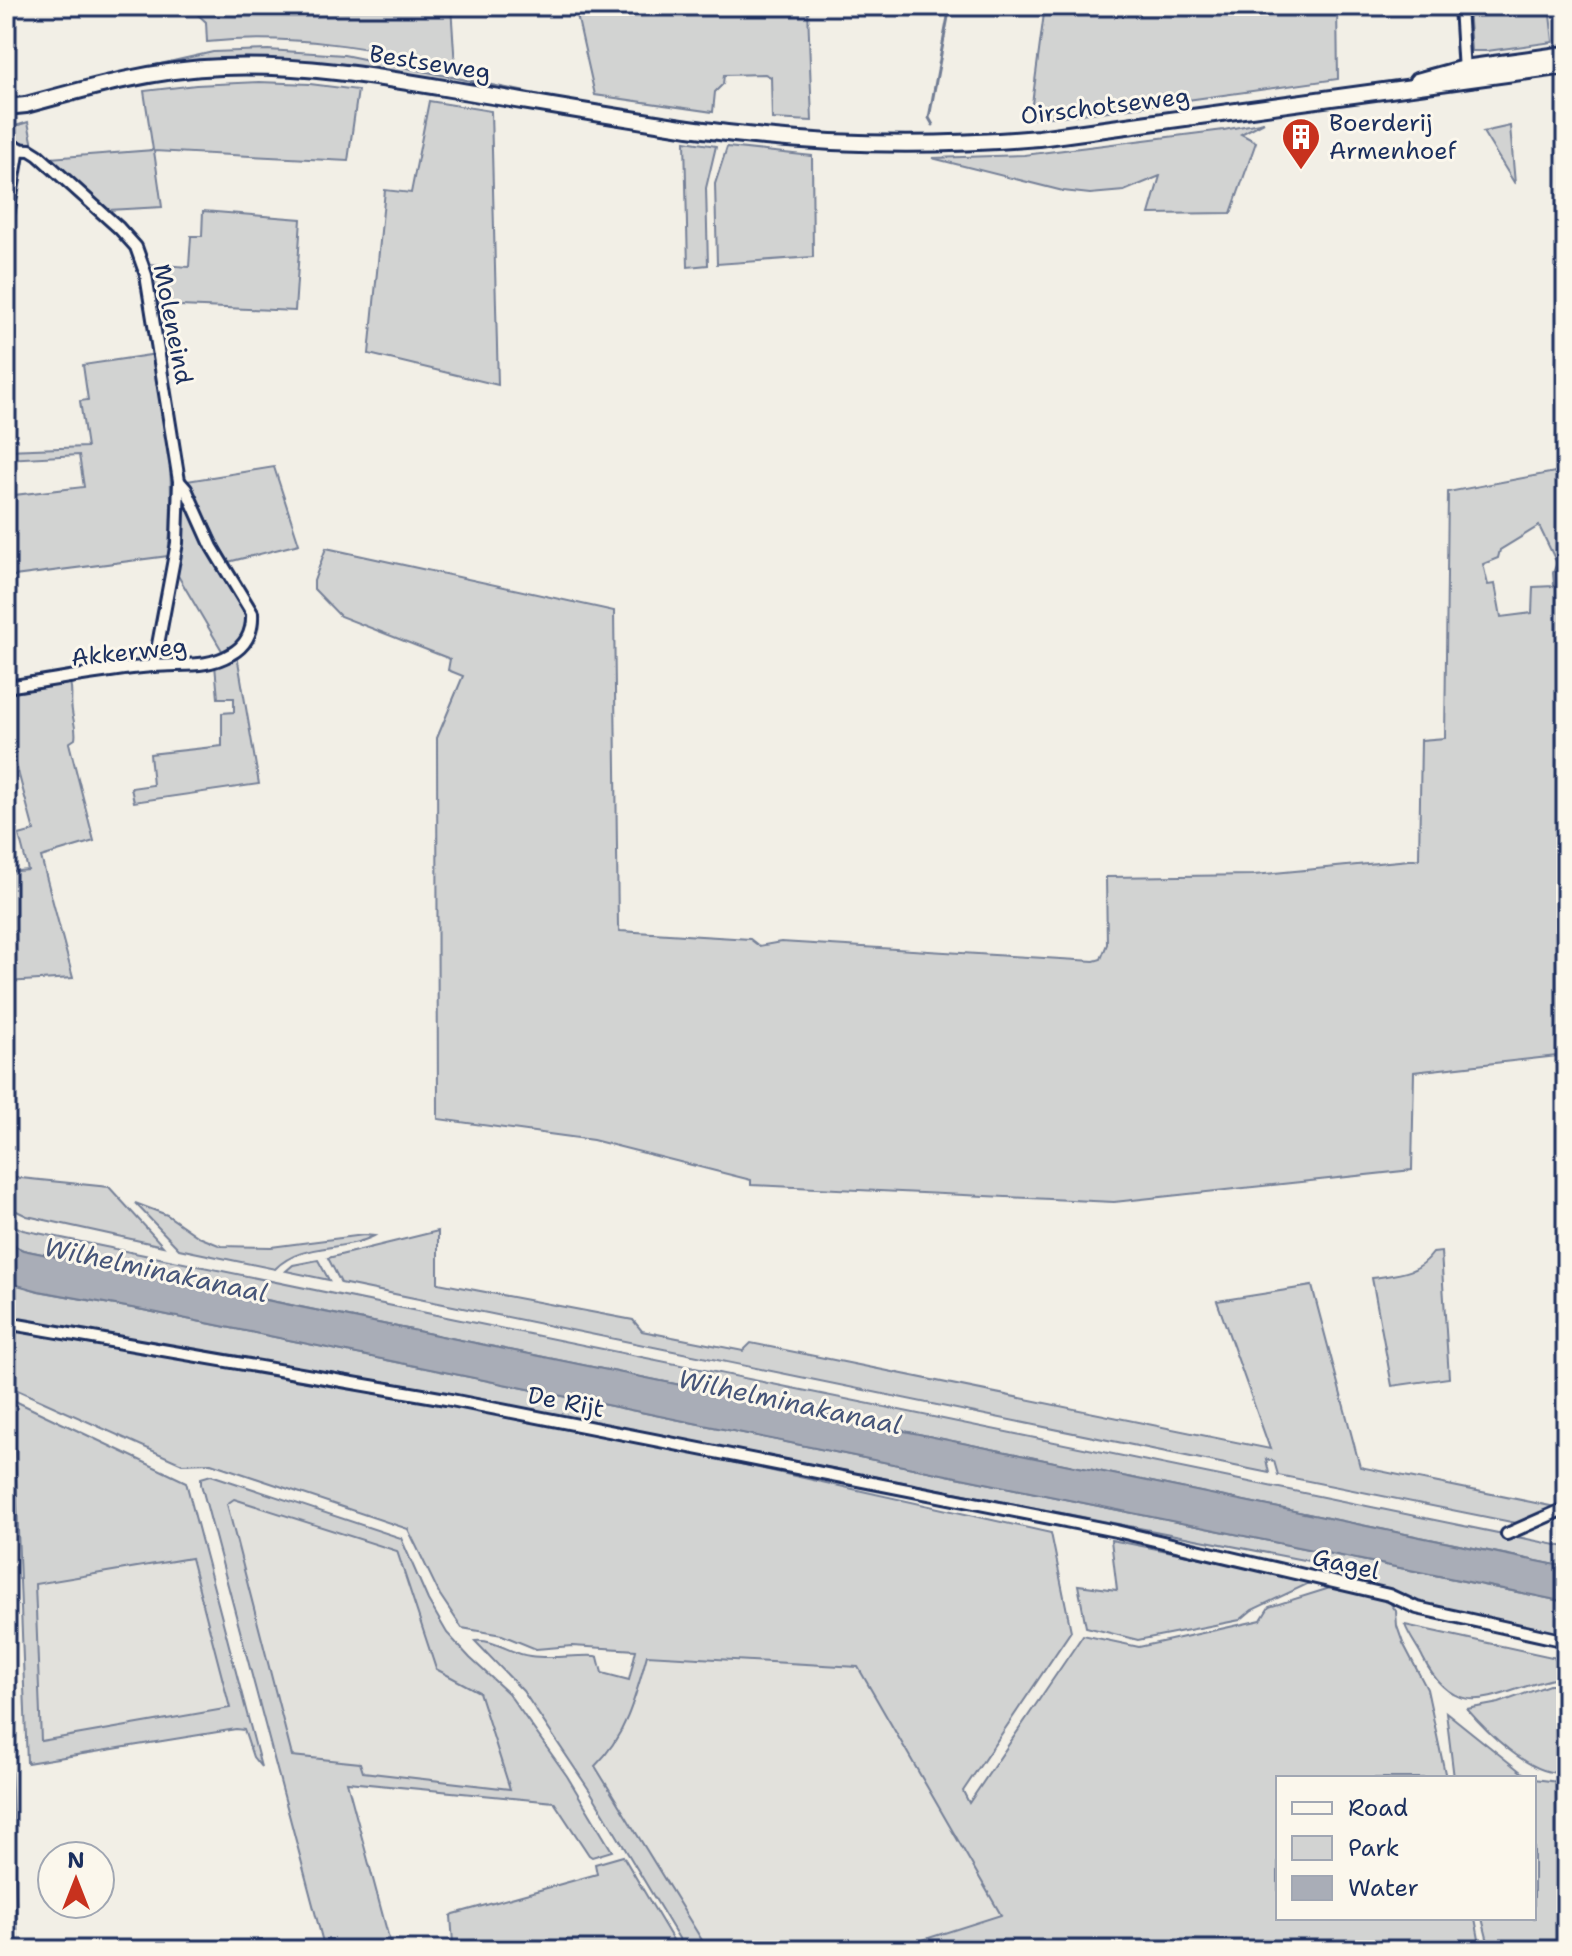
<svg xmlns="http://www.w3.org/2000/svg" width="1572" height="1956" viewBox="0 0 1572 1956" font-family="'Shantell Sans',sans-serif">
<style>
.built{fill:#e2e1dc}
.green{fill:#d2d3d2;stroke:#768198;stroke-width:2;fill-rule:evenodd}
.water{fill:#a9adb7;stroke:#707b93;stroke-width:2}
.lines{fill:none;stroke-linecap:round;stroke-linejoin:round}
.stream{stroke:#707b93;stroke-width:3}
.street-casing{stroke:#1b2f5e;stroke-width:16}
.secondary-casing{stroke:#1b2f5e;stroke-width:20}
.street{stroke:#fbf7ec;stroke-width:10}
.secondary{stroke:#fbf7ec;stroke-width:14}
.labels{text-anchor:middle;stroke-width:6;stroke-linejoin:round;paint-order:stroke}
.street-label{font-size:24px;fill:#1b2f5e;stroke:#fbf7ec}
.poi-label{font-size:24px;fill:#1b2f5e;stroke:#fbf7ec;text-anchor:start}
.water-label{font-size:26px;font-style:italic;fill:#465579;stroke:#fbf7ec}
</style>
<rect width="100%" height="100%" fill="#f2efe6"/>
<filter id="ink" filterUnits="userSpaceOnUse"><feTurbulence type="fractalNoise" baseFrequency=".0125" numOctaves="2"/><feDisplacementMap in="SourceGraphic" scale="16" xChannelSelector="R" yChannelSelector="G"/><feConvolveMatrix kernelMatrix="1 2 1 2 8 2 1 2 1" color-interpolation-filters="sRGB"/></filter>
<g filter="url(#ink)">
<g class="built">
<path d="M234,1499L397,1551L436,1669L479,1692L510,1789L363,1772L360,1763L292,1756L227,1504Z"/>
<path d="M191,1557L230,1708L41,1741L34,1584Z"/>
<path d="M646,1655L858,1667L1002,1915L891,1950H708L595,1766L611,1749L622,1729L636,1695Z"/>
</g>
<g class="green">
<path d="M200,6H451L455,66C373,48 292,33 207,42L206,22L195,12Z"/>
<path d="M575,6H584L588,13L808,8L812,121L772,119L771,77L765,74L724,75L723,84L715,92L713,112L595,95Z"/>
<path d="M1045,6H1337L1338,79L1101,112L1030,119Z"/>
<path d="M1468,6H1549L1553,42L1487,51H1471Z"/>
<path d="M268,50L344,55L575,102L564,104L349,67L121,77L120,73L213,52Z"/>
<path d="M259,82L310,84L358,90L348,161L154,151L162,207L108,210L49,158L153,150L144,91L196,85Z"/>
<path d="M429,101L491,111L498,385L369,354L385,190L411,193Z"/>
<path d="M28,122L33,146L20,141L6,143V129Z"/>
<path d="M1264,122L1241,134L1256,142L1231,213L1149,214L1160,176L1124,191L1090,194L1063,191L932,158L1024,155L1224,130Z"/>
<path d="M1510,126L1515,184L1483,132Z"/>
<path d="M685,141L716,146L706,188L708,265L688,267Z"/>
<path d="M727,147L812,156L813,257L717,264L715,184Z"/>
<path d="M203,211L301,219L295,311L158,305L149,264L189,267L191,236H202Z"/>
<path d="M157,354C167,425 176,483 168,556L6,577V496L84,487L79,455L6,459V450L87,447L80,401L88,400L83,365Z"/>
<path d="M274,467L299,544L228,562L187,481Z"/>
<path d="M1566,470V1055L1414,1072L1412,1170L1114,1202L751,1185V1180L593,1140L438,1119L437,738L463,676L448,670L450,659L340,616L314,589V581L326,548L614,611L618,926L620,931L750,939L759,946L781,942L1094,961L1101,959L1107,944L1106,877L1254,875L1419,859L1421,740L1445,738L1448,492ZM1539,526L1557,563L1553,573L1554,586L1533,587L1532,613L1501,617L1495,584L1488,585L1483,564L1498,558L1500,550Z"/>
<path d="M183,496L246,612C250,633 239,642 224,654L177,574Z"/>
<path d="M237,655L259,784L134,802L131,788L153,785L150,754L222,746V713L234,712V698H218L215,665Z"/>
<path d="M70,682C73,693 70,700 72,711C73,721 77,729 75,739L69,743L94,841L41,857L73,978L6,982V872L28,870L19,835L34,831L6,727V691Z"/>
<path d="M6,1147L11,1177L109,1187L163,1246L27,1216L6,1206Z"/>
<path d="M135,1203L167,1215L199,1237L221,1246L271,1247L364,1235L374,1236C342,1252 301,1242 275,1269L179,1249Z"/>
<path d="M6,1222L23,1230L1566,1547V1567L23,1250L6,1242Z"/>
<path d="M438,1231V1283L633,1320L642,1331L743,1351L751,1343L1270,1449L1217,1301L1312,1286L1360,1467L1560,1508L1526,1525L1278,1475L1274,1461L1266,1459L1269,1473L341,1283L328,1258Z"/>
<path d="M1441,1252L1449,1378L1392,1386L1372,1278C1397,1274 1417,1275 1433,1253Z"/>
<path d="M318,1260L329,1280L286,1271L293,1265Z"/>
<path d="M8,1281L38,1291L143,1310L1566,1602V1636L1421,1606L1319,1563L404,1385L6,1318V1282Z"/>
<path d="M13,1329L462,1407L718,1459L1051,1533L1071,1631L963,1791L969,1803L1083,1635L1139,1647L1261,1620L1269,1607L1330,1588L1339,1586L1385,1596L1396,1611L1397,1626L1403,1643L1427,1689L1446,1778H1278V1918H1475L1481,1950H891L1001,1915L858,1667L647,1655C636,1695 626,1736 595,1766L708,1950H686L592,1794L523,1691L475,1641C496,1639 510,1654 530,1656C551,1659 573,1655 595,1656L598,1657L602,1673L629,1680L636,1650L572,1646L536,1649L502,1635L462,1628L440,1595L408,1529L211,1463L182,1464L15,1389L12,1384L11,1340Z"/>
<path d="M13,1400L186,1482L261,1767L253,1757L244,1730L236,1729L27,1763ZM191,1558L230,1708L41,1741L35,1584Z"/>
<path d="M211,1475L401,1538L428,1600L447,1633L470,1658L508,1693L567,1776L612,1851L592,1857L589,1855L554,1802L347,1782L392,1950H325L201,1484V1478ZM234,1499L397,1551L436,1669L479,1692L510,1789L363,1772L360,1763L292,1756L227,1504Z"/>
<path d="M1111,1540L1316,1580L1252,1610L1240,1620L1138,1640L1086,1627L1078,1585L1117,1590Z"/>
<path d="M1405,1625L1566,1660V1677C1505,1683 1461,1734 1423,1658C1418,1647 1410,1638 1405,1625Z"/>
<path d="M1549,1685H1566V1757L1562,1770L1558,1773C1527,1772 1487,1732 1467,1709L1499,1703Z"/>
<path d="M1446,1712L1521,1772L1532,1778H1454Z"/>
<path d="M11,1764L18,1950H6V1765Z"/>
<path d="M1534,1779L1566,1783V1950H1490L1482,1918H1534Z"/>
<path d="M623,1856L679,1950H434L453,1943L451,1916L454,1914L597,1874L595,1864Z"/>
</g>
<path class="water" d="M6,1242L23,1250L1566,1567V1602L143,1310L39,1291L6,1282Z"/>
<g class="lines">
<path class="stream" d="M933,125L929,118L950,6"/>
<g class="street-casing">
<g id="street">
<path d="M1460,6L1464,72"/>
<path d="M6,149L30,150L38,155L119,228L136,247L146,275L179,481L177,543L154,666"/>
<path d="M6,227L19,148"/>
<path d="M6,687C55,680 104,670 153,666C180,663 206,669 231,654C247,645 253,631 252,613L212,547L186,489L179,481"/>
<path d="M6,1323L446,1399L1116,1531L1389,1595L1417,1608L1566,1641"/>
<path d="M1507,1534L1566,1508"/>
</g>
</g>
<g class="secondary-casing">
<g id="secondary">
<path d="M1417,81L1464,68L1566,54"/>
<path d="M6,107L26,105C91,87 155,69 222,67C299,64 374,76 450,89C530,102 609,116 689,128C805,145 923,148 1039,138L1566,66"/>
</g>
</g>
<use href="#street" class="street"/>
<use href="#secondary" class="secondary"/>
</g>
</g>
<defs>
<g id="building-pin" transform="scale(2)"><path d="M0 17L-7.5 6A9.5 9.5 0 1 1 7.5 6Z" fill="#c8321e" stroke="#fbf7ec"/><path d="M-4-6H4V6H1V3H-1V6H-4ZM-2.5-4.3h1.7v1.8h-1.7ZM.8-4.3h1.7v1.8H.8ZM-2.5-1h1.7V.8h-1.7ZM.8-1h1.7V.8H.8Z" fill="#fff"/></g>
</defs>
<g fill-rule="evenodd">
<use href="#building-pin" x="1301" y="137"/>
</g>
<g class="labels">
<g class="street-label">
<text transform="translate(430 63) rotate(9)" y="8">Bestseweg</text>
<text transform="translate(1105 106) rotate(-7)" y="8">Oirschotseweg</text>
<text transform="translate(173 324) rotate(79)" y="8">Moleneind</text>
<text transform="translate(129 652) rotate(-6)" y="8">Akkerweg</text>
<text transform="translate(566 1402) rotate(11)" y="8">De Rijt</text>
<text transform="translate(1346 1564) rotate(13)" y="8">Gagel</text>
</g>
<g class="poi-label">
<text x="1329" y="131">Boerderij<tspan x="1329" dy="28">Armenhoef</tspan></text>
</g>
<g class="water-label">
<text transform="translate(156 1270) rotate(12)" y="9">Wilhelminakanaal</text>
<text transform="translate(790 1402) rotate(12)" y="9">Wilhelminakanaal</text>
</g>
</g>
<rect width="1572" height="1956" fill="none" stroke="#fbf7ec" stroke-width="32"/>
<rect x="16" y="16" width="1540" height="1924" fill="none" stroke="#1b2f5e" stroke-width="3" filter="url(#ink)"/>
<rect x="1276" y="1776" width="260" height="144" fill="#fbf7ec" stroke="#a1a7b3" stroke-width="2"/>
<rect x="1292" y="1802" width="40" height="12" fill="#fbf7ec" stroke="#a1a7b3" stroke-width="2"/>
<text x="1348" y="1816" font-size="24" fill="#1b2f5e">Road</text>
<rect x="1292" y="1836" width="40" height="24" fill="#d2d3d2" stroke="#a1a7b3" stroke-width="2"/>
<text x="1348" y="1856" font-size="24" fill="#1b2f5e">Park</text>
<rect x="1292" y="1876" width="40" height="24" fill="#a9adb7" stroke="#a1a7b3" stroke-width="2"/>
<text x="1348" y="1896" font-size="24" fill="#1b2f5e">Water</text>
<g transform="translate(76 1880)"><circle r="38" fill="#fbf7ec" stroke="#a1a7b3" stroke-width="2"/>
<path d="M0-6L14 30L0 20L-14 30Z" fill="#c8321e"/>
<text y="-12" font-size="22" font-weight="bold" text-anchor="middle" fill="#1b2f5e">N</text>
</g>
</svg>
